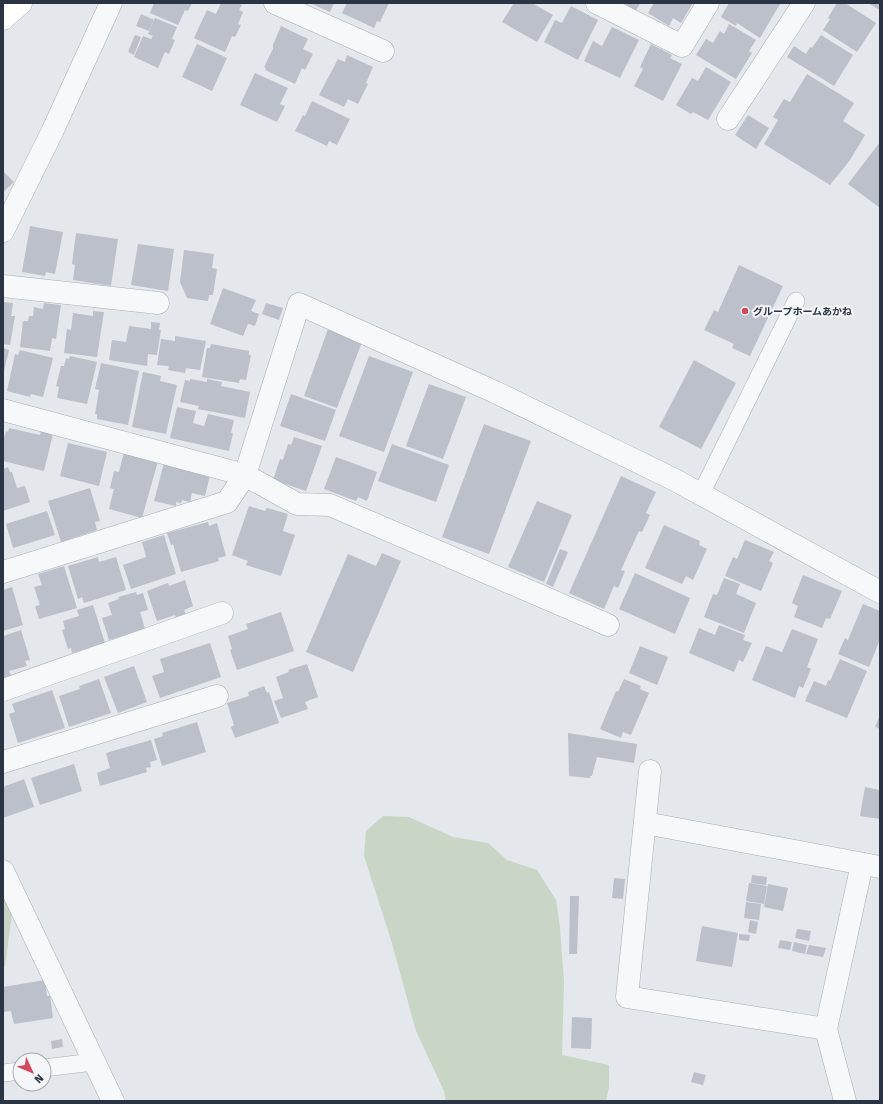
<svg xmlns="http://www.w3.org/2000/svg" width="883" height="1104" viewBox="0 0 883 1104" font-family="'Fira Sans','Noto Sans JP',sans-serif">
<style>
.green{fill:#c9d6c5}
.building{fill:#bbc0ca}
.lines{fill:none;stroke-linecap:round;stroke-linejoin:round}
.lane-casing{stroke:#a9aeb7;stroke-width:18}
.street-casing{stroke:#a9aeb7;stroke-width:23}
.secondary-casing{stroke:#a9aeb7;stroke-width:23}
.lane{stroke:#f7f8fa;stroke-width:17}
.street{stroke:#f7f8fa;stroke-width:22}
.secondary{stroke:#fff;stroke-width:22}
.poi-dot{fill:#d1495b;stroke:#f4f6f9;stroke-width:1.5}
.labels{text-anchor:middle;stroke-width:4;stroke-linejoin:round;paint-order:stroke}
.poi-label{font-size:10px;font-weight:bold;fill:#2b3445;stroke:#f4f6f9;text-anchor:start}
</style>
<rect width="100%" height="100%" fill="#e4e7ec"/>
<g class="green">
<path d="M383,816L409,817L453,837L488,843L507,860L537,870L556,900L560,928L564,982L562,1055L609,1065V1087L606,1101H446L444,1091L416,1031L391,940L364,856L366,831Z"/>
<path d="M3,887L13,907L5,966L3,967Z"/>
</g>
<g class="building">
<path d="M154,3H192L188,11L185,10L178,25L150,13Z"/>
<path d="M221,3H237L242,5L239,10L243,12L238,24L241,25L235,37L232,36L225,52L194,38L207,10L216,14Z"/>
<path d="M310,3H334L330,12Z"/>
<path d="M347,3H389L380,22L377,21L374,28L342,13Z"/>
<path d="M514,3H532L553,15L537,42L502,22Z"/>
<path d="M624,3H640L636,11Z"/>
<path d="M654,3H693L681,23L673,18L669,26L648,13Z"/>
<path d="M729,3H779L780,4L760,38L737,23L736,26L721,17Z"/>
<path d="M837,3H845L876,23L857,52L823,30L830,19L828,18Z"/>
<path d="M868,3H880V10Z"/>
<path d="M571,6L598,20L578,60L544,42L555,20L562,23Z"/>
<path d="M141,14L154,20L149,31L136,26Z"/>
<path d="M155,18L177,27L172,39L175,40L169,54L165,52L158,68L134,57L143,36L151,39L153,36L148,34Z"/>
<path d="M729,24L756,40L749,51L752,53L736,79L696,55L706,39L713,43L720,31L724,34Z"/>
<path d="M281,26L308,39L303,49L313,54L305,70L302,68L295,84L265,70L266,68L264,67L273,49V45Z"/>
<path d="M612,27L639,40L620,78L584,61L593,41L602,46Z"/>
<path d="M135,35L141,37L134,55L128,52Z"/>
<path d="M821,35L853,55L834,86L787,57L794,46L806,54L810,47L812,48Z"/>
<path d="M197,44L227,58L212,91L182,77Z"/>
<path d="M651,44L672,55L670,58L682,64L663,101L634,86L643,69L640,67Z"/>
<path d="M347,55L373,67L366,83L368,84L358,104L348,99L344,107L319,95L338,59L345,62Z"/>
<path d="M706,67L731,82L708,120L693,112L691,114L676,105L692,78L698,81Z"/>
<path d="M255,73L288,88L280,104L285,106L277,122L240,105Z"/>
<path d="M807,74L854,103L843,121L865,135L850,160L830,185L764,144L778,120L773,117L784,99L790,102Z"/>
<path d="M312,101L350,119L337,145L329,141L327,146L295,131L303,115L305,116Z"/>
<path d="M748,115L769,128L756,149L735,135Z"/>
<path d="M880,142V208L848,184Z"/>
<path d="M3,171L14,182L3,192Z"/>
<path d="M30,226L63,232L55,274L46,272L45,276L22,272Z"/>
<path d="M76,233L118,239L111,286L73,280L75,265L72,264Z"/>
<path d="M138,244L174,249L168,291L131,285Z"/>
<path d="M184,250L214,254L212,268L217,269L213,295H209L208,301L187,298L180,282Z"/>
<path d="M739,265L783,286L750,356L732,348L734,344L704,330L714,310L718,312Z"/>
<path d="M223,288L256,300L251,311L259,314L255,326L248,324L243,336L210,324Z"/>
<path d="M3,302L13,303L11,316H15L10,345L3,344Z"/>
<path d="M44,303L61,305L56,339L52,338L50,351L20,347L23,321H28L29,316H33L34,307L43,309Z"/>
<path d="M266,303L283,308L279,320L262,314Z"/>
<path d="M93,311L104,312L97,357L64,353L67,329L71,330L73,313L93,316Z"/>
<path d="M151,322L160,323L159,330H161L157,355L148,354L147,366L109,360L112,340L126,342L129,326L151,329Z"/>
<path d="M328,329L362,342L337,408L304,396Z"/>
<path d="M175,336L206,341L200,370L186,368L185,373L168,370L169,366L157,365L161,339L175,341Z"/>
<path d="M211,344L249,351V355H251L246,380L240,379L239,383L202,377L207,348H210Z"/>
<path d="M3,348L9,350L4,371H3Z"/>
<path d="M20,350L53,358L43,397L31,394L30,397L7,391L15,354L18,355Z"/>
<path d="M70,356L97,362L87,404L57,398L59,387L56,386L61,366H64L66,358L69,359Z"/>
<path d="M369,356L413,372L384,452L339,436Z"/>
<path d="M694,360L736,383L701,449L659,427Z"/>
<path d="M101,363L139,371L128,425L97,419V414H95L99,390L95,389Z"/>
<path d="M143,372L161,376L160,381L177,385L166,434L132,427Z"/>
<path d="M190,379L207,382V379L222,382L221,386L250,392L245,418L198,409L199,406L180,402L185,380L190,381Z"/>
<path d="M429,384L466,397L443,459L406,446Z"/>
<path d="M291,394L336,410L325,441L280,426Z"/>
<path d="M177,407L196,411L193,423L204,426L208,414L234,420L231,433H233L229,451L170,438Z"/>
<path d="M484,424L531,441L489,554L442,537Z"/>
<path d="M9,428L40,435L41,430L53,434L44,471L3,461V442L6,431L8,432Z"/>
<path d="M294,437L322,446L306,491L273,480L280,459L283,460L288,444L291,445Z"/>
<path d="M68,443L107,452L99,486L60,476Z"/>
<path d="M392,444L449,465L436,502L378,481Z"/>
<path d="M124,452L158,461L142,518L109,509L114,489L110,488L114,471L119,472Z"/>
<path d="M336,457L377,472L367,501L358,497L356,501L324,489Z"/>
<path d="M164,463L210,475L205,496L192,493L190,502L182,500L181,503L176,502V506L154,501Z"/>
<path d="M8,467L10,472H12L17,488L25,486L30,502L3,511V469Z"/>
<path d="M621,476L656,492L646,513L650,515L642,532L639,531L621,570L625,571L618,588L614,586L604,609L569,593Z"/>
<path d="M90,488L100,521L95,522L97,530L61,542L48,501Z"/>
<path d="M537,501L572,515L544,582L508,567Z"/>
<path d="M249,506L265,511L267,508L288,514L283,531L295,535L281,576L246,565L248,561L232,555Z"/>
<path d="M47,511L55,535L13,548L6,524Z"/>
<path d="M208,522L209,526L217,523L226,556L218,558L219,561L181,572L173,544L171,545L167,533Z"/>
<path d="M664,525L700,541L699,545L707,549L693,580L686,576L682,584L645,568Z"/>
<path d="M164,535L176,574L131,589L123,565L146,557L142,542Z"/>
<path d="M745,540L774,552L769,561L773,563L761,591L725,576L733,557L737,559Z"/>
<path d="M560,549L568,552L553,587L546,584Z"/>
<path d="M382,553L401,561L353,672L306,652L348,554L376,566Z"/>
<path d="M98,557L99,562L116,557L126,590L84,603L82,597L78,599L68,566Z"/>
<path d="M64,566L77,608L39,619L35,606L40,605L34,587L42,585L38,574Z"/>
<path d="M635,573L690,598L675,634L619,609Z"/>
<path d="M803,575L842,591L830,619L826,618L822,628L794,617L798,606L792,603Z"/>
<path d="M724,578L740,584L736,594L756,603L744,633L704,617L713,594L717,595Z"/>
<path d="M185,580L193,606L184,610L186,615L176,618L175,615L157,621L147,591L168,583L169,586Z"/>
<path d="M12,587L23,625L3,631V590Z"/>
<path d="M136,592L137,595L143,593L148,610L140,612L145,629L109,640L102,618L112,615L108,603L119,599L118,597Z"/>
<path d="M863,604L880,611V639L869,667L838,654L845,638L848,640Z"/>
<path d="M93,605L105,643L72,653L71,648L68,649L62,630L65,629L63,621L79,616L77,610Z"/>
<path d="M281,612L294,651L237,670L230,650L232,649L228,636L248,629L246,624Z"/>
<path d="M719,625L745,635L743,640L752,643L743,662L739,660L734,672L689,653L699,628L715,635Z"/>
<path d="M792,629L818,639L807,667L811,669L803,688L799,686L795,698L752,680L766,646L782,652Z"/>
<path d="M21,630L30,660L25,661L27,666L9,671L11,675L3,678V636Z"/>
<path d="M210,643L221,677L160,698L152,676L164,672L160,659Z"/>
<path d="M640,646L668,657L657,685L629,673Z"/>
<path d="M840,659L867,671L847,718L805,701L814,681L826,686L828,680L830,681Z"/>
<path d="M307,664L318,697L305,702L308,709L281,718L274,701L283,698L276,677L289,672L288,670Z"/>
<path d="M134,666L147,702L118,713L104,677Z"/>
<path d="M99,679L111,713L69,727L59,696L80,689L79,686Z"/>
<path d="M624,679L641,686L640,689L649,693L631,735L623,732L621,738L600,729L616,691L618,692Z"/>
<path d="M264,686L267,693L269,692L279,723L235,738L231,727L234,725L227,703L249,696L248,692Z"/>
<path d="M52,690L65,728L18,743L9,714L15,712L12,704Z"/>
<path d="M880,715V729L875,727Z"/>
<path d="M197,722L206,752L162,766L154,739L163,736L162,733Z"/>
<path d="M568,733L637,744L634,763L597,757L592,776H590V778L569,776Z"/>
<path d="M151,740L157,760L150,762L151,767L146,768L147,772L100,786L97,773L110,768L106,753Z"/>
<path d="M74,764L82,791L40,805L31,778Z"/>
<path d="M24,779L34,807L3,818V787Z"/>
<path d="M865,787L880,790V819L860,816Z"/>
<path d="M752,875L767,877L766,885L751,883Z"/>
<path d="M614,878L625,879L623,899L612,898Z"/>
<path d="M749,883L767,886L764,904L746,901Z"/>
<path d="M768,884L788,888L783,911L764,907Z"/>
<path d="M570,896H579L577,954H569Z"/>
<path d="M746,902L761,904L759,920L744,918Z"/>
<path d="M750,920L758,922L756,934L748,932Z"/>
<path d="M702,926L738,933L732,967L696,961Z"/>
<path d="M797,929L811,931L809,941L795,938Z"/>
<path d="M739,934L750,935L749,941L739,940Z"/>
<path d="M780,940L792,942L790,950L778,948Z"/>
<path d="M794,942L807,945L805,954L792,951Z"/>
<path d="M809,945L826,948L823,957L806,954Z"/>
<path d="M45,980L47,996H50L53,1018L14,1024L11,1011L3,1012V987Z"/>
<path d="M572,1017L592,1018L591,1049L571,1048Z"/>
<path d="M62,1039L63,1047L52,1049L51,1041Z"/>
<path d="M694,1072L706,1075L703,1085L691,1082Z"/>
</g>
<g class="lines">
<g class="lane-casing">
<g id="lane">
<path d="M701,494L796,301"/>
<path d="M44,1068L93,1062"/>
<path d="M3,1073L20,1071"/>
</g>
</g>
<g class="street-casing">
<g id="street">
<path d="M275,3L383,51"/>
<path d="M597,3L682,46L708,3"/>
<path d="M728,119L804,3"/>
<path d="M3,231L52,132L111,3"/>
<path d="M3,286L158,303"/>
<path d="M3,410L245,475L297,504L330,505L608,625"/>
<path d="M3,572L227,502L245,475L299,304L495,392L675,480L880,592"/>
<path d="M3,690L222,613"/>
<path d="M3,762L217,696"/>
<path d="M650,771L627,997L826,1029L845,1101"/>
<path d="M645,823L880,867"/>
<path d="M3,871L113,1101"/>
<path d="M826,1029L862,864"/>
</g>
</g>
<g class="secondary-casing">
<path id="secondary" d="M3,19L21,3"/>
</g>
<use href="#lane" class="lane"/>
<use href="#street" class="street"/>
<use href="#secondary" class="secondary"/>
</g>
<circle class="poi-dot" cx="745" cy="311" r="4"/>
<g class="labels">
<g class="poi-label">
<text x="753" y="315">グループホームあかね</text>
</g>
</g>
<rect width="883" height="1104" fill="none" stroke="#2b3445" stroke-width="8"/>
<g transform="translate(32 1072) rotate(134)"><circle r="19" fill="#f4f6f9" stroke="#a4a8b1"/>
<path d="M0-3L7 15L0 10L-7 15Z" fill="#d1495b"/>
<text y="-6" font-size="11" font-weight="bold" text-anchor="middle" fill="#2b3445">N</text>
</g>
</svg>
